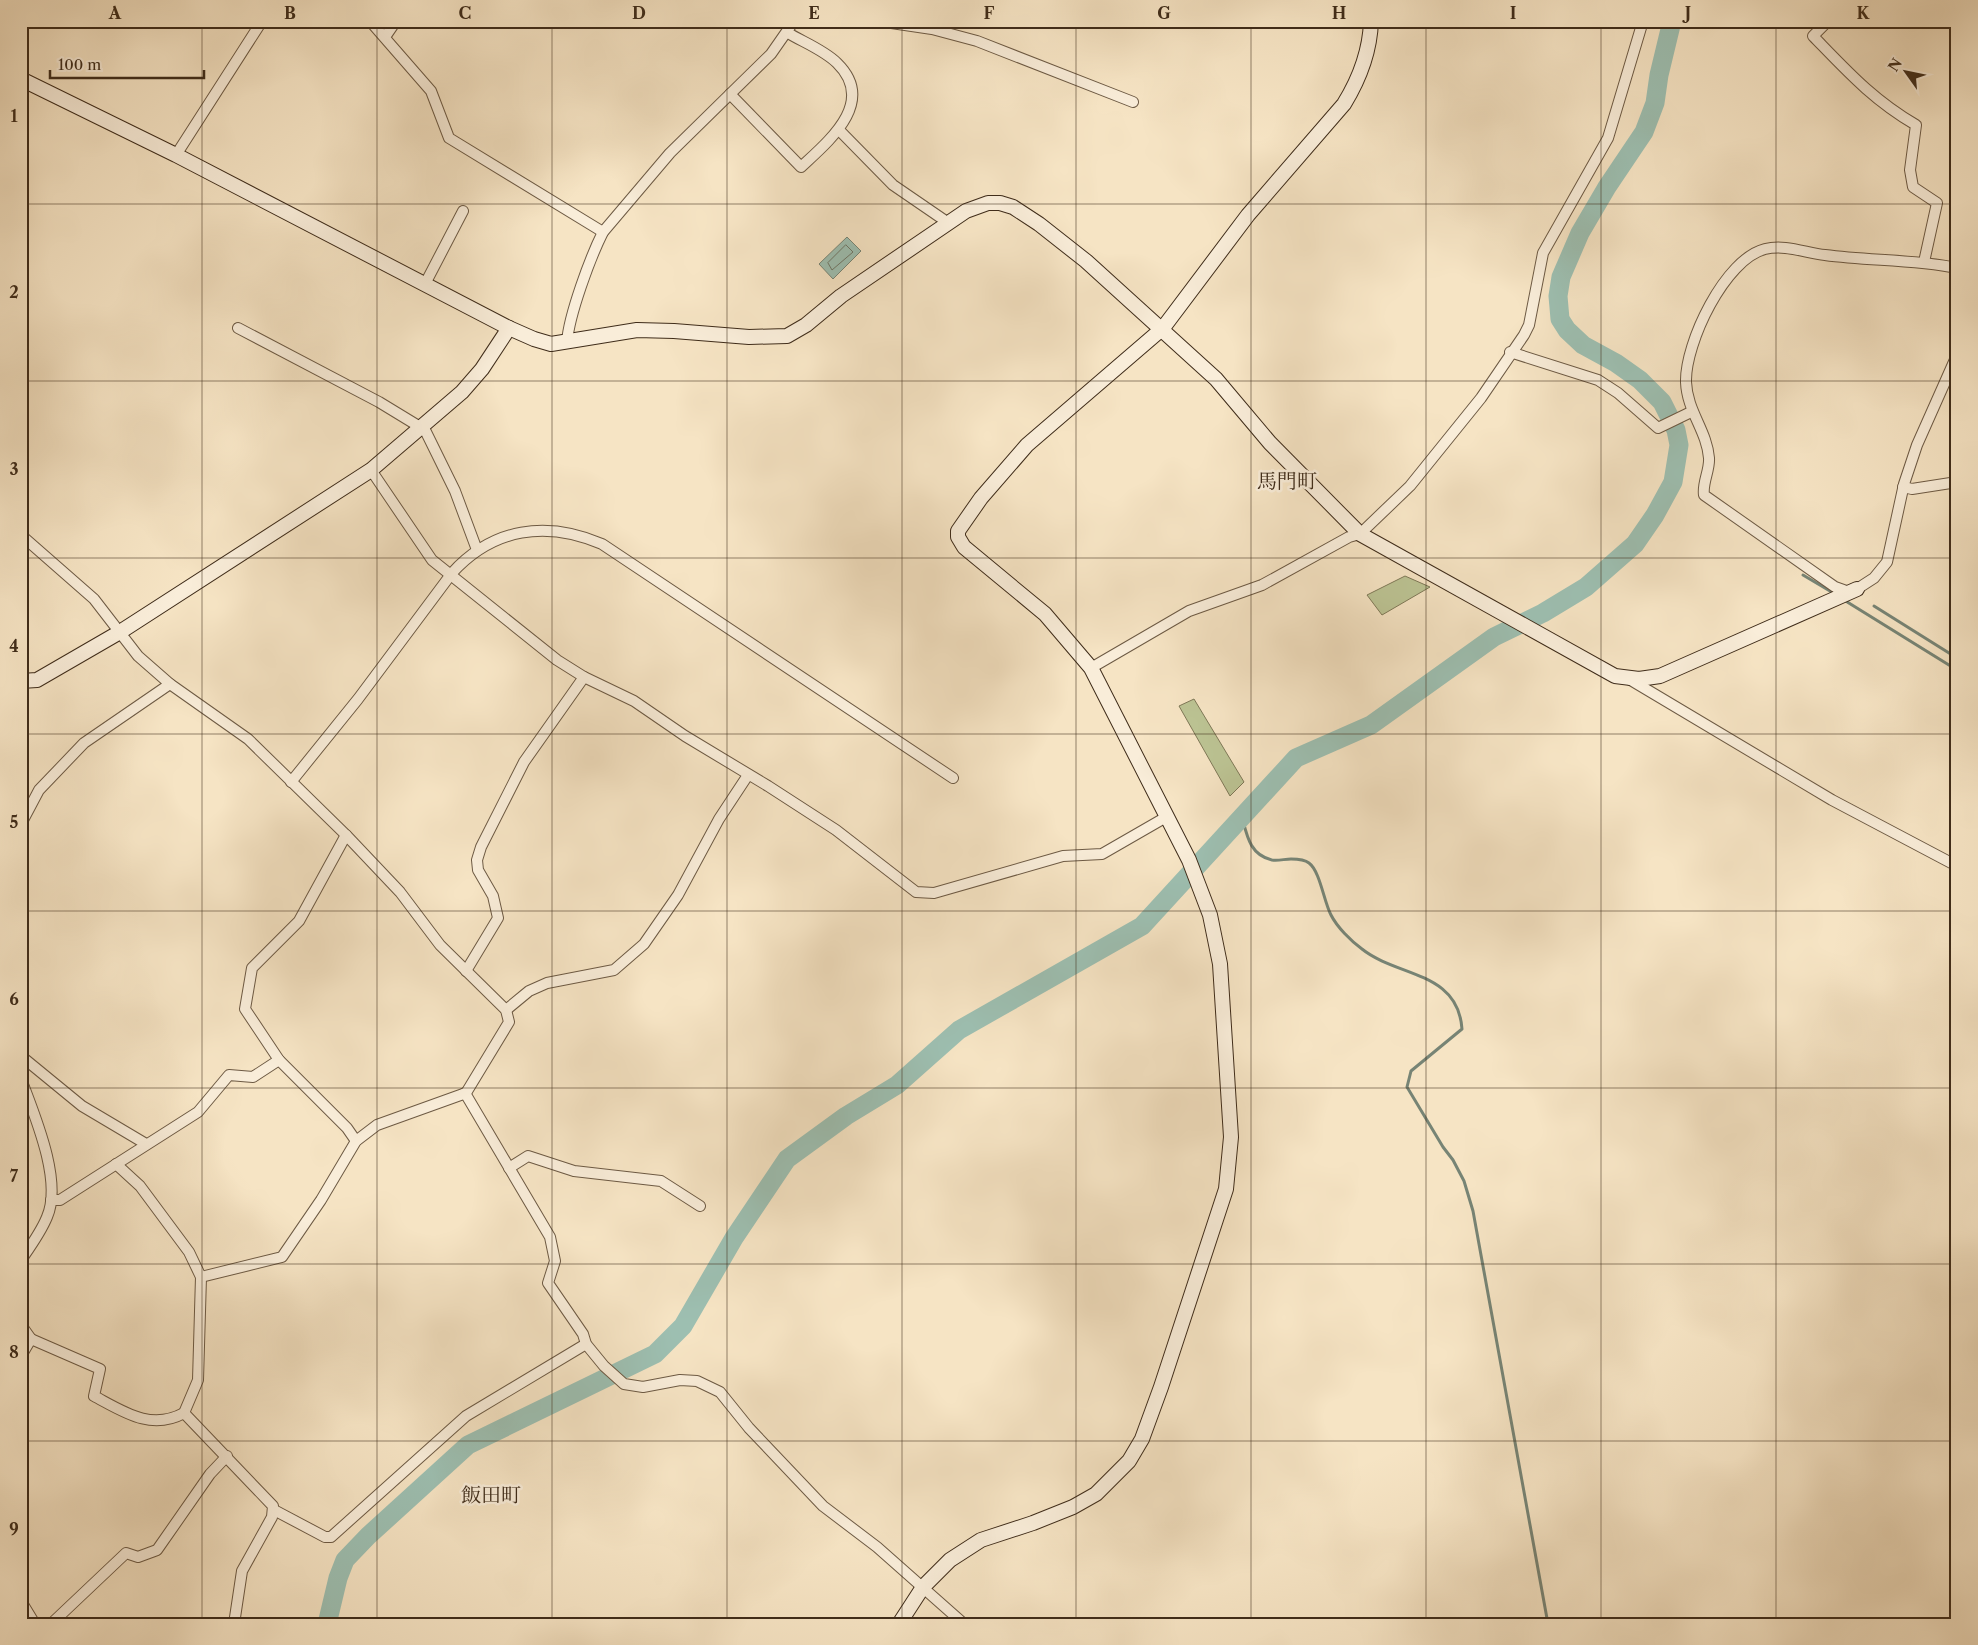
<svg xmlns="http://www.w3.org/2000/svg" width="1978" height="1645" viewBox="0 0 1978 1645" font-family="'Libre Caslon Text','Noto Serif JP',serif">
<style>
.green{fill:#bcc494;stroke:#7e7857}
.water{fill:#9dbfb1;stroke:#778475}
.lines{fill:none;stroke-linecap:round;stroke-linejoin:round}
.shore{stroke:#6e7666;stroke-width:1}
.stream{stroke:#778475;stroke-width:3}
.river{stroke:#9dbfb1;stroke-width:19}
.street-casing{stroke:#6d5a44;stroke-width:12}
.secondary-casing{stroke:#3f2c1a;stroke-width:16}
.street{stroke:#f9edd9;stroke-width:10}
.secondary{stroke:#f9edd9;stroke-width:14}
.grid{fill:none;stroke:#3f2c1a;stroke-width:1;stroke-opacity:0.55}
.labels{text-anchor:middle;stroke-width:5;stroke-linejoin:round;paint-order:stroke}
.quarter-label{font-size:20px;fill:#3f2c1a;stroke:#f9edd9}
.neatline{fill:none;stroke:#3f2c1a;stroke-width:2}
.grid-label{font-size:16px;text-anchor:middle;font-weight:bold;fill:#3f2c1a}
</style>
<rect width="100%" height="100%" fill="#f6e4c4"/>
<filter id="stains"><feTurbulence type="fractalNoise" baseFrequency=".004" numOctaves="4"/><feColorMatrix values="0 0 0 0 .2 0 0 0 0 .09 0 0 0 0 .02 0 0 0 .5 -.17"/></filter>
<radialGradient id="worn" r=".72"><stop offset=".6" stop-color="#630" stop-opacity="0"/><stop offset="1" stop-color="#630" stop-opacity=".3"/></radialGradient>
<g class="green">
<path d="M1405,576L1430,587L1382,615L1367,595Z"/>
<path d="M1194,699L1244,782L1230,796L1179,706Z"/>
</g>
<path class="water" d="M847,237L861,251L833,279L819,264Z"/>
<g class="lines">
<path class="shore" d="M846,245L853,252L832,270L828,263Z"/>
<g class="stream">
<path d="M1803,575L1835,594"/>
<path d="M1844,600L1957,670"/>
<path d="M1874,606L1957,658"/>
<path d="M1242,817C1247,836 1250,855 1272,860C1278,861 1285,859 1291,859C1297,859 1304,859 1309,863C1320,871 1324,902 1331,915C1337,927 1351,941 1362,949C1397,977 1458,971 1462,1029L1411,1071L1407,1087L1443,1147L1453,1160L1464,1181L1473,1211L1548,1624"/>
</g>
<path class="river" d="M327,1624L338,1578L345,1560L368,1536L468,1445L655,1354L683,1326L734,1238L787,1159L846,1116L897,1085L959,1030L1142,926L1296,758L1371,725L1494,637L1543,613L1586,587L1635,544L1655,515L1673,482L1679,445L1676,430L1662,402L1640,380L1616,363L1583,345L1567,330L1560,319L1558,296L1561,277L1580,233L1607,187L1644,132L1655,103L1659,75L1672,21"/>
<g class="street-casing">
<g id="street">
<path d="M370,21L431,91L449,138L603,232"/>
<path d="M878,21L932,29L977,41L1133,102"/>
<path d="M1828,21L1813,36C1847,71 1873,100 1916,125L1910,170L1913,187L1937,203L1924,262"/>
<path d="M385,37L396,21"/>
<path d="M730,94L801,167C829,141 877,102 837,63C824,50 803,42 788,33"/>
<path d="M840,131L893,185L947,222"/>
<path d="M176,155L262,21"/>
<path d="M425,284L463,211"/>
<path d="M238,328L379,402L425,430L455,491L477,550"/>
<path d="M567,342C569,315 590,258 603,232L670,153L771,54L794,21"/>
<path d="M1510,352L1598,380L1618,393L1658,428L1691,412"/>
<path d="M371,470L432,560L557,660L584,677L634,701L685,736L768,786L836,830L916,892L934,893L1063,856L1102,854L1168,816"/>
<path d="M1903,487L1912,489L1957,482"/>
<path d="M21,535L94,599L138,656L170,684L84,743L39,790L21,824"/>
<path d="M1857,589L1874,578L1887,562L1904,484L1917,445L1957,355"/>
<path d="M1849,592L1835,587L1704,495C1702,483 1710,470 1709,458C1707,431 1687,411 1686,382C1685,343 1725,259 1765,249C1785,244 1806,253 1825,255C1869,261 1913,259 1957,268"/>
<path d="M1091,668L1189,611L1262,585L1349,537L1360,534L1410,486L1481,398L1524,335L1529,325L1543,253L1608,138L1643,21"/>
<path d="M1629,679L1832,800L1957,866"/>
<path d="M170,684L248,739L346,835L400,892L440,945L506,1010L509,1022L466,1093L377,1125L356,1141L321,1200L282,1257L201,1277"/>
<path d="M291,782L358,699L452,573C493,528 546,520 602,544L953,778"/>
<path d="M346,835L299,921L252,968L245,1009L279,1060L347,1128L356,1141"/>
<path d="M466,971L498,918L493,896L478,870L477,860L481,847L524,762L584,677"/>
<path d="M506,1010L529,991L547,983L614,970L644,944L678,895L719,819L748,775"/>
<path d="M21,1056L82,1106L146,1144"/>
<path d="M21,1079C34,1114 63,1181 47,1217C41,1232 30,1247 21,1260"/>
<path d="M465,1093L550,1237L555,1261L548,1283L583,1334L586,1344L604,1366L624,1384L643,1387L680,1380L697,1381L720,1392L749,1428L823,1506L877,1547L964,1624"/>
<path d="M116,1164L140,1186L189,1252L201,1277L198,1380L184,1413L273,1506L272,1517L242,1571L234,1624"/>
<path d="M509,1168L528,1156L574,1171L661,1181L700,1206"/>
<path d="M51,1200H60L198,1112L229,1075L253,1077L279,1060"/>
<path d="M21,1325L31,1339L21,1356"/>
<path d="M31,1339L100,1369L94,1396C124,1412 151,1431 184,1413"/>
<path d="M274,1510L325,1537H331L466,1416L586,1344"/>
<path d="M21,1601L35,1624"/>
<path d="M51,1624L126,1553L138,1557L157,1550L210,1474L227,1456"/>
</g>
</g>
<g class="secondary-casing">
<g id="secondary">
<path d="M21,79L176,155L509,328L534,339L551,344L637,330L674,331L749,337L787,336L806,325L841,296L966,211L988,203H1000L1013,207L1039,224L1086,261L1216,379L1270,443L1360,534L1615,676L1639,679L1660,676L1857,589"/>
<path d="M21,681L37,680L120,632L371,470L462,392L482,369L509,328"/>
<path d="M899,1624L923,1587L950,1560L981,1540L1033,1523L1073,1507L1096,1494L1129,1461L1142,1439L1161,1387L1226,1189L1231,1137L1220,964L1210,915L1189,860L1091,668L1045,614L964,547L958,537V531L981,498L1027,445L1163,328L1248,215L1344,104C1360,78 1370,52 1371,21"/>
</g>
</g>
<use href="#street" class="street"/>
<use href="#secondary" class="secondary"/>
</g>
<path class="grid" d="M202,21V1624M377,21V1624M552,21V1624M727,21V1624M902,21V1624M1076,21V1624M1251,21V1624M1426,21V1624M1601,21V1624M1776,21V1624M21,204H1957M21,381H1957M21,558H1957M21,734H1957M21,911H1957M21,1088H1957M21,1264H1957M21,1441H1957"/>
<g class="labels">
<g class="quarter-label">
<text x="1287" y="488">馬門町</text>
<text x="491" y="1502">飯田町</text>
</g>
</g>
<rect width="1978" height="1645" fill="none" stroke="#f6e4c4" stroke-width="55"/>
<g transform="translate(1906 72) rotate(303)" stroke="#f9edd9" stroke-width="4" paint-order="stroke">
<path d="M0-4L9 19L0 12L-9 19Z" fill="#3f2c1a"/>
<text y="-8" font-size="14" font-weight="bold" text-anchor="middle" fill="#3f2c1a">N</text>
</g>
<path d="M50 70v8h154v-8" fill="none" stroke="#3f2c1a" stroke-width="2.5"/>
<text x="58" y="70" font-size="15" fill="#3f2c1a" stroke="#f9edd9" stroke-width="4" paint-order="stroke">100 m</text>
<rect x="28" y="28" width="1922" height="1590" class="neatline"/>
<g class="grid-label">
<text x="115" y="19">A</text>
<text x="290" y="19">B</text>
<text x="465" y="19">C</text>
<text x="639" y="19">D</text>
<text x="814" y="19">E</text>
<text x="989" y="19">F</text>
<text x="1164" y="19">G</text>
<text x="1339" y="19">H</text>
<text x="1513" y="19">I</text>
<text x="1688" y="19">J</text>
<text x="1863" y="19">K</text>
<text x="14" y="122">1</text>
<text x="14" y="298">2</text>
<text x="14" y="475">3</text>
<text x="14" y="652">4</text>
<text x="14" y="828">5</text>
<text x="14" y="1005">6</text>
<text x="14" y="1182">7</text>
<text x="14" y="1358">8</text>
<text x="14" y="1535">9</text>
</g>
<rect width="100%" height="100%" filter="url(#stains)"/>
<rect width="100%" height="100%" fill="url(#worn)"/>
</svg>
